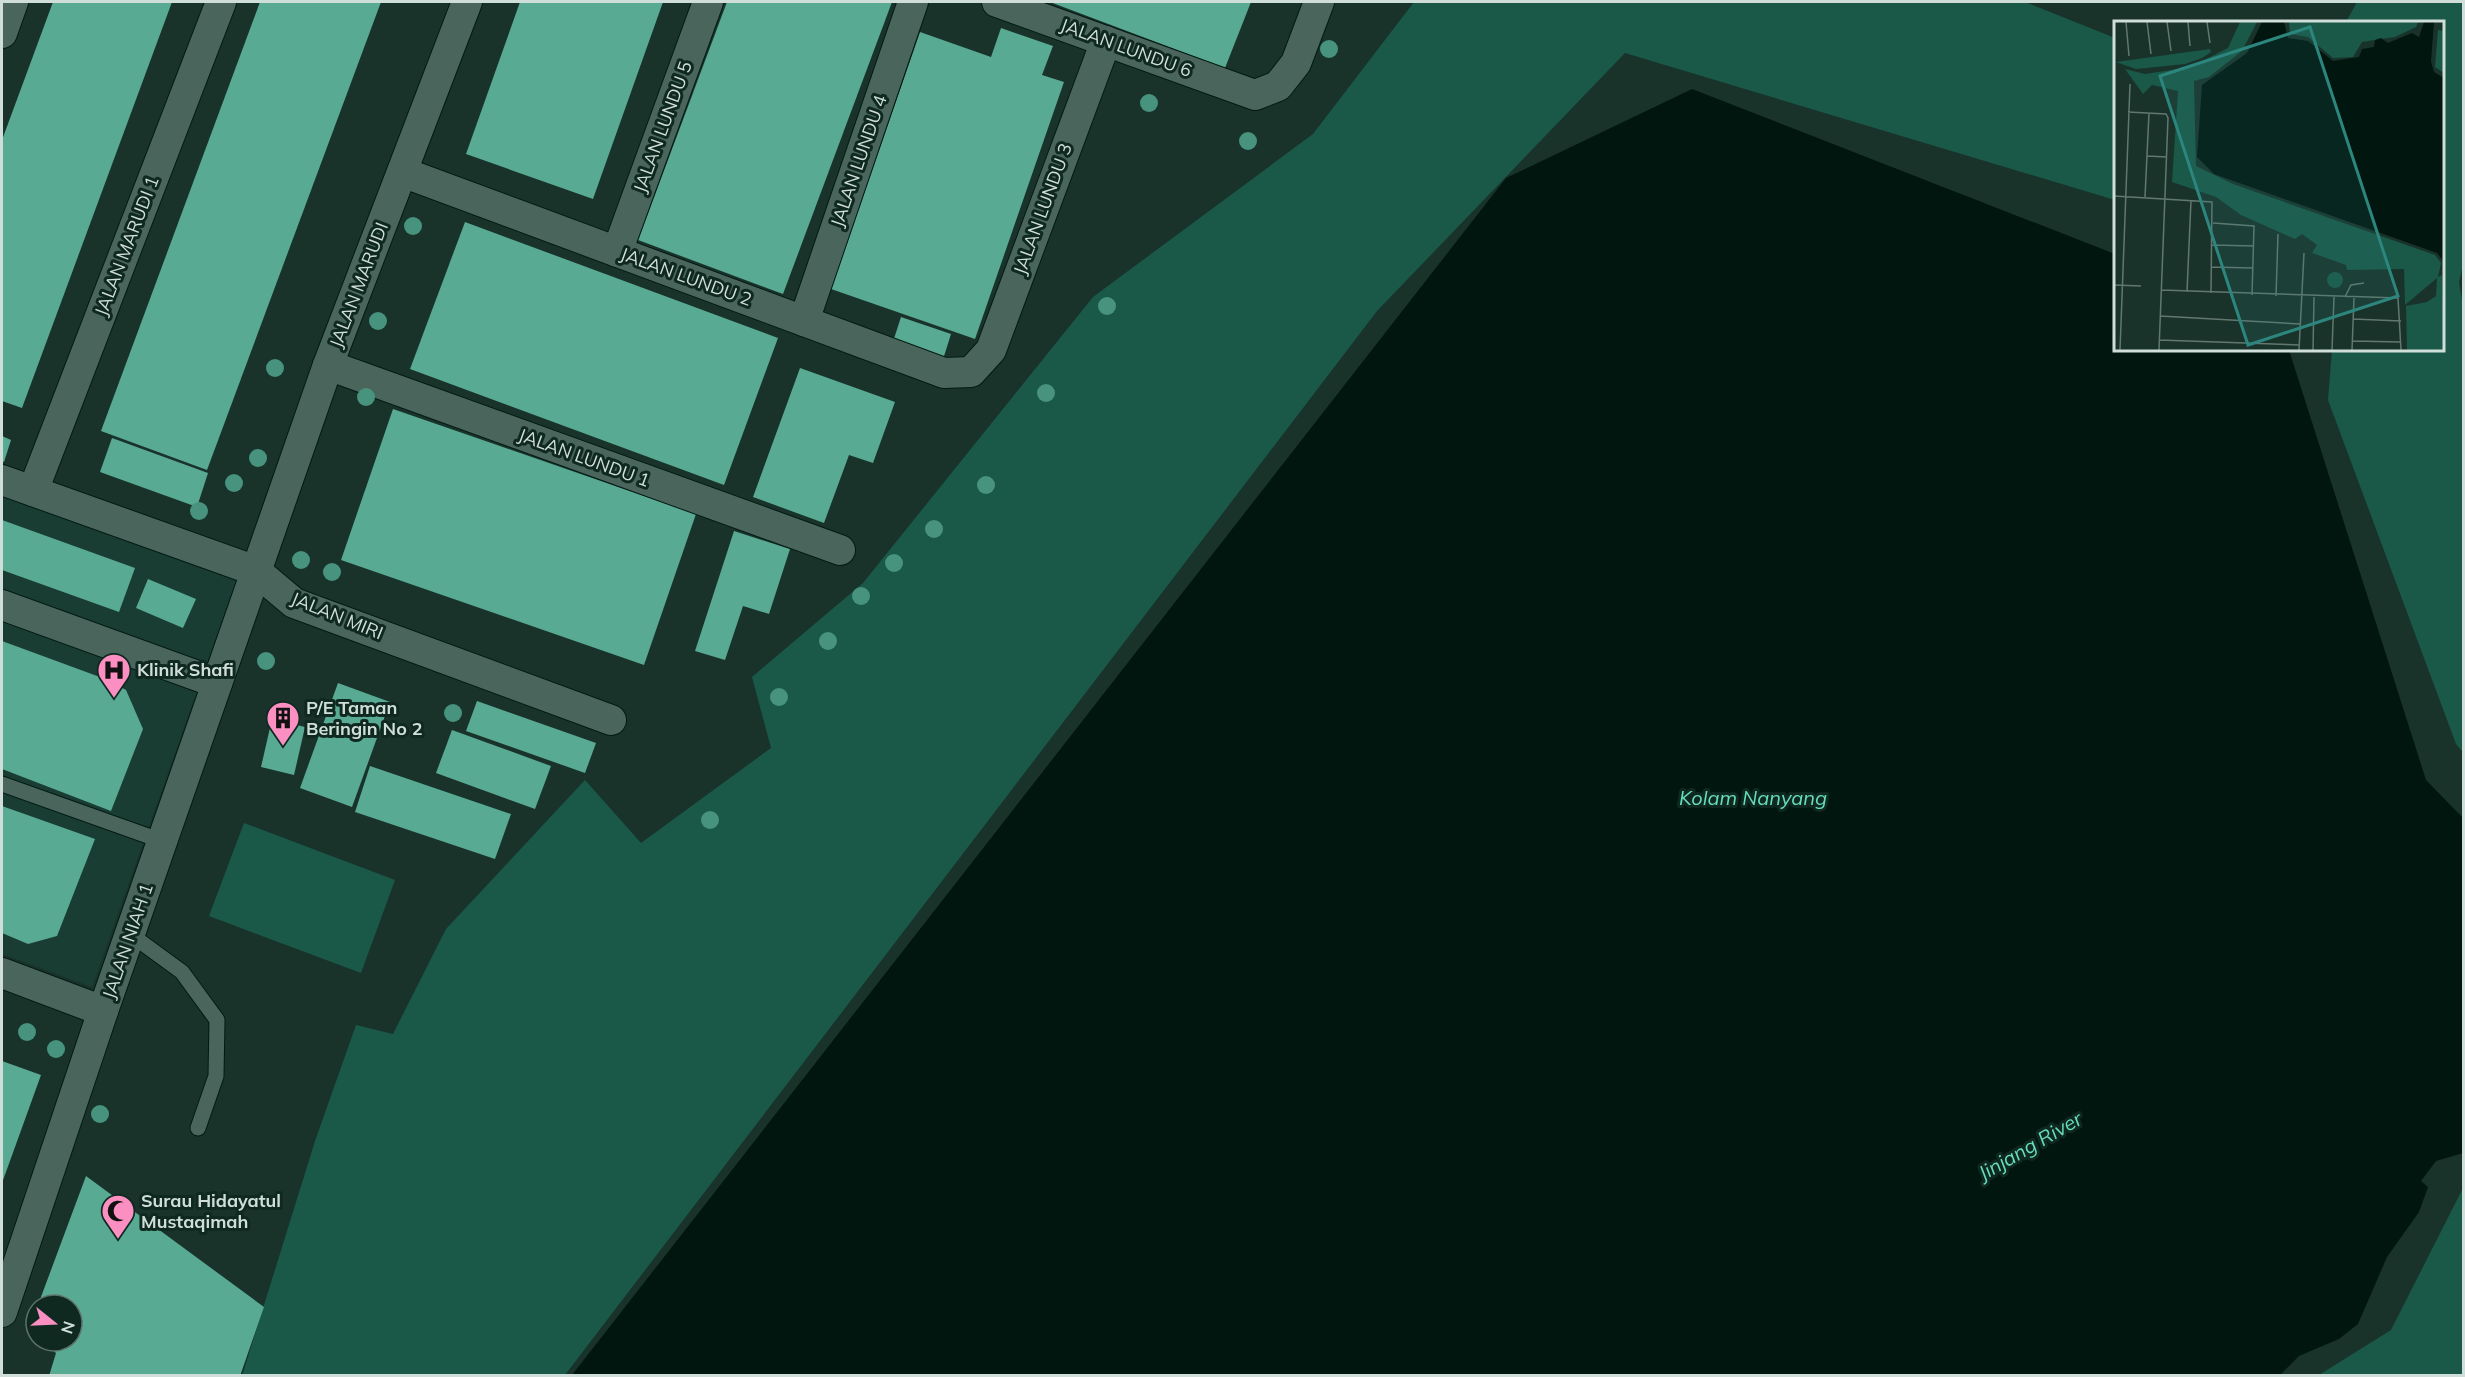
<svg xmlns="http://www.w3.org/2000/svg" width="2465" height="1377" viewBox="0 0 2465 1377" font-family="Mulish,sans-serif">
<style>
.built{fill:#1a3d33}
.green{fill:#1a5948}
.water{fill:#00160f}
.building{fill:#59aa92}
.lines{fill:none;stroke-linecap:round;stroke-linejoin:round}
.lane-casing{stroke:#021a13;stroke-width:17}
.street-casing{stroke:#021a13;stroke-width:32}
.lane{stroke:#4a655c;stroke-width:15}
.street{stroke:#4a655c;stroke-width:30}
.tree{fill:#47937d}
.labels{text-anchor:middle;stroke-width:6;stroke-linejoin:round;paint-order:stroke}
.street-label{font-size:18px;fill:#cfded8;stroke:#0f2921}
.poi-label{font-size:18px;font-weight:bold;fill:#cfded8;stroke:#0f2921;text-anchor:start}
.water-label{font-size:20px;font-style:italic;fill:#67ddbc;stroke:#0f2921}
.inset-road{fill:none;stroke:#627770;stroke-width:1.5}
.view{fill:#2c867e;fill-opacity:0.15;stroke:#2c867e;stroke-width:3}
.inset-edge{fill:none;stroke:#cfded8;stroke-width:3}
</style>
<rect width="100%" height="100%" fill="#19332b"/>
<path class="built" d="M2,493L238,576L92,987L2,954Z"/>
<g class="green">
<path d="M1414,2H2025L2115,38V200L1625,53L1377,311L565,1375L242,1376L315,1141L356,1025L393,1034L446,929L585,780L641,843L771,748L752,677L863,583L1093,297L1313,134Z"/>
<path d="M2357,2H2463L2464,260L2459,282L2464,312L2463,752L2456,744L2328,400L2332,350H2442V22H2346Z"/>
<path d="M244,823L395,880L361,973L209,916Z"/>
<path d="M2462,1190L2463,1375H2319L2391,1330Z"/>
</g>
<path class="water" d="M1692,89L2115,254L2116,350H2289L2426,780L2463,818V1153L2436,1161L2421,1181L2428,1187L2419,1212L2387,1257L2358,1324L2339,1339L2299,1356L2279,1376L572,1375L1506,178Z"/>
<g class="building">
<path d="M53,2H172L22,408L2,401V140Z"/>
<path d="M260,2H381L207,470L101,431Z"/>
<path d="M520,2H663L593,199L466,154Z"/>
<path d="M727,2H892L783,294L638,240Z"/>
<path d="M1050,2H1251L1225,68Z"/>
<path d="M1001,28L1053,46L1042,75L1064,82L975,339L831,289L920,32L991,57Z"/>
<path d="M465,222L778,338L724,485L410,369Z"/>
<path d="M901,317L951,334L940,369L890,351Z"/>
<path d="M800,368L895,402L873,463L849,455L824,523L753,497Z"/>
<path d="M393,409L696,514L644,665L341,560Z"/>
<path d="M2,436L11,440L4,462L2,461Z"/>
<path d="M112,438L208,473L197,507L100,472Z"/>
<path d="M2,520L135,568L119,612L2,570Z"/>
<path d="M734,531L790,549L769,614L743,606L725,660L695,651Z"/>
<path d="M148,579L196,599L183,628L136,608Z"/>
<path d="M2,641L108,680L126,690L143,729L111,811L2,769Z"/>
<path d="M338,683L390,702L352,807L300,788Z"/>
<path d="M477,701L596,743L585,773L466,731Z"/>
<path d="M272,719L305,727L294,775L261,767Z"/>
<path d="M452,730L551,766L535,809L436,773Z"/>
<path d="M370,766L511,814L495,859L355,812Z"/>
<path d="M2,806L95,839L57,936L28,944L2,933Z"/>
<path d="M2,1061L41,1075L2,1183Z"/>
<path d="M86,1176L264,1307L240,1376H49L56,1353L42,1341H72V1305H38Z"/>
<path d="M36,1310V1336L28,1330Z"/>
</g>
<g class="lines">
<g class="lane-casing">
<g id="lane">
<path d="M2,784L162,841"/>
<path d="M130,934L182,972L217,1020L216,1076L198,1128"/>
</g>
</g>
<g class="street-casing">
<g id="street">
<path d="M997,2L1255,95L1278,86L1296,63L1319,2"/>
<path d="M2,33L13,2"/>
<path d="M402,172L944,373L971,372L991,350L1106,41"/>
<path d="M617,252L708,2"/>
<path d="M804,321L913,2"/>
<path d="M328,365L840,550"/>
<path d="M2,480L256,571L294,603L611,720"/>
<path d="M33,491L221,2"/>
<path d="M2,605L217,683"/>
<path d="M2,973L103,1011"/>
<path d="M2,1312L103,1011L328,365L467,2"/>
</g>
</g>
<use href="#lane" class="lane"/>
<use href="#street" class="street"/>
</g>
<g class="tree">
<circle cx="1329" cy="49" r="9"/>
<circle cx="1149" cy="103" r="9"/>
<circle cx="1248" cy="141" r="9"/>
<circle cx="413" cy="226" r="9"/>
<circle cx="1107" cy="306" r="9"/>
<circle cx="378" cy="321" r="9"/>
<circle cx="275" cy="368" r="9"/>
<circle cx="1046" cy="393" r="9"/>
<circle cx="366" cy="397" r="9"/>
<circle cx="258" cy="458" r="9"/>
<circle cx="234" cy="483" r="9"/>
<circle cx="986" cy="485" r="9"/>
<circle cx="199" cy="511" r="9"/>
<circle cx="934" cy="529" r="9"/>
<circle cx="301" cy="560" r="9"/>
<circle cx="894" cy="563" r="9"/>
<circle cx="332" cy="572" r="9"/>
<circle cx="861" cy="596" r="9"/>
<circle cx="828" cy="641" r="9"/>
<circle cx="266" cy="661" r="9"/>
<circle cx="779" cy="697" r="9"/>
<circle cx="453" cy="713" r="9"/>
<circle cx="710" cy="820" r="9"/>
<circle cx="27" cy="1032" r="9"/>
<circle cx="56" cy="1049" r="9"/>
<circle cx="100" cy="1114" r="9"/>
</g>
<defs>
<g id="hospital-pin" transform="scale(1.725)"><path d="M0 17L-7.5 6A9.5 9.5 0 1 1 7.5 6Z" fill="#fc8fc1" stroke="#0f2921"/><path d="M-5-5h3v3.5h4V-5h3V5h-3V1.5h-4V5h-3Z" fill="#111"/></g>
<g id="building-pin" transform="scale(1.725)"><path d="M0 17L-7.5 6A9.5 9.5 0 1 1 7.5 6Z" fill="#fc8fc1" stroke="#0f2921"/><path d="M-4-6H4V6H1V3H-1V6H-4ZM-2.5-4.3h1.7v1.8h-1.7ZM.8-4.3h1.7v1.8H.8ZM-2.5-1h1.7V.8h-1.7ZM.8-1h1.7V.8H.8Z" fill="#111"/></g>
<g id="mosque-pin" transform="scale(1.725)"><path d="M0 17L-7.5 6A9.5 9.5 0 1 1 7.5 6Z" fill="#fc8fc1" stroke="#0f2921"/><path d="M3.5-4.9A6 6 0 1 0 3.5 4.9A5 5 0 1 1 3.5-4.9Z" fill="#111"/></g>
</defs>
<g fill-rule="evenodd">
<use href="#hospital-pin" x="114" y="670"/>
<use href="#building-pin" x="283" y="718"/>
<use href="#mosque-pin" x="118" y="1211"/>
</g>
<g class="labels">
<g class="street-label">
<text transform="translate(1126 48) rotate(20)" y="6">JALAN LUNDU 6</text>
<text transform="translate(663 127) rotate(-70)" y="6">JALAN LUNDU 5</text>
<text transform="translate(859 161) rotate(-71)" y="6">JALAN LUNDU 4</text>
<text transform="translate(1043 209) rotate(-70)" y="6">JALAN LUNDU 3</text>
<text transform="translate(127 246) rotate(-69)" y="6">JALAN MARUDI 1</text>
<text transform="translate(686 277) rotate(20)" y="6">JALAN LUNDU 2</text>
<text transform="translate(359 285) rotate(-69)" y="6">JALAN MARUDI</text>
<text transform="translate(584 458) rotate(20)" y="6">JALAN LUNDU 1</text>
<text transform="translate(337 616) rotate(22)" y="6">JALAN MIRI</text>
<text transform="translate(128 941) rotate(-71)" y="6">JALAN NIAH 1</text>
</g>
<g class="poi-label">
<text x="137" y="676">Klinik Shafi</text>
<text x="306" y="714">P/E Taman<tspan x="306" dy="21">Beringin No 2</tspan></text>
<text x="141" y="1207">Surau Hidayatul<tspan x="141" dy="21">Mustaqimah</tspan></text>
</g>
<g class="water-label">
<text x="1753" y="805">Kolam Nanyang</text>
<text transform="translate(2030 1146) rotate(-30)" y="7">Jinjang River</text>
</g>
</g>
<g transform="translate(2114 21)">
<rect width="330" height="330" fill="#19332b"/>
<path d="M126,1H143L128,30L95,56L80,60L82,145L119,163L321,234L327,242L324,256L328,254L330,329H293L292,285L313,281L322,275L323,257L291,284L290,248L233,249L232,244L198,232L203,224L188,213L181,218L127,194L102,176L58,161L64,70L38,64L29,73L11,48L31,53L77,46L114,27ZM175,1H304L302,6L281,16L248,21L239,36L219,37L194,16L176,13ZM324,9L330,10V52L321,46ZM96,28L97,31L88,37L71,43L22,48L2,41ZM213 259a8 8 0 1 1 16 0a8 8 0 1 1-16 0Z" fill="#1a5948"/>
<path d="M148,1H170L174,17L194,20L219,40L245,36L248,28L260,26L261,19L267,17L274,22L298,12L305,16L310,1H320L317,40L320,51L330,57V241L323,232L100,153L83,136L88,64L133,32Z" fill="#00160f"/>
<path class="inset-road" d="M12,1L15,35M33,1L37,33M53,1L57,30M74,1L76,25M93,1L96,22M14,91L52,93L54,97L45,329M33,135L53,136M0,175L98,181L97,272M31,176L35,92M99,202L140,205L138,274M98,224L140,225M97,246L139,247M0,264L27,265M47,269L284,277L287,329M73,271L77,179M162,275L164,213M231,276L237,264L250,262M46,295L186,303M239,298L287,300M45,319L185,324M238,320L287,321M6,329L16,63M185,329L190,232M199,329L200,276M218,329L220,276M238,329L240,277"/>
<path class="view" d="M196,6L284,275L134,324L46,55Z"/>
<rect width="330" height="330" class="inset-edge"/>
</g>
<rect width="2465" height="1377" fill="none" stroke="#cfded8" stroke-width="6"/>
<g transform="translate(54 1323) rotate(108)"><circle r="28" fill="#0f2921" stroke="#5c716a" stroke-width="1.5"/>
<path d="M0-4.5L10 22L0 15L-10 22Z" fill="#fc8fc1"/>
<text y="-9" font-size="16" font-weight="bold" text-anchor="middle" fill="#cfded8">N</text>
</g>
</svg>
